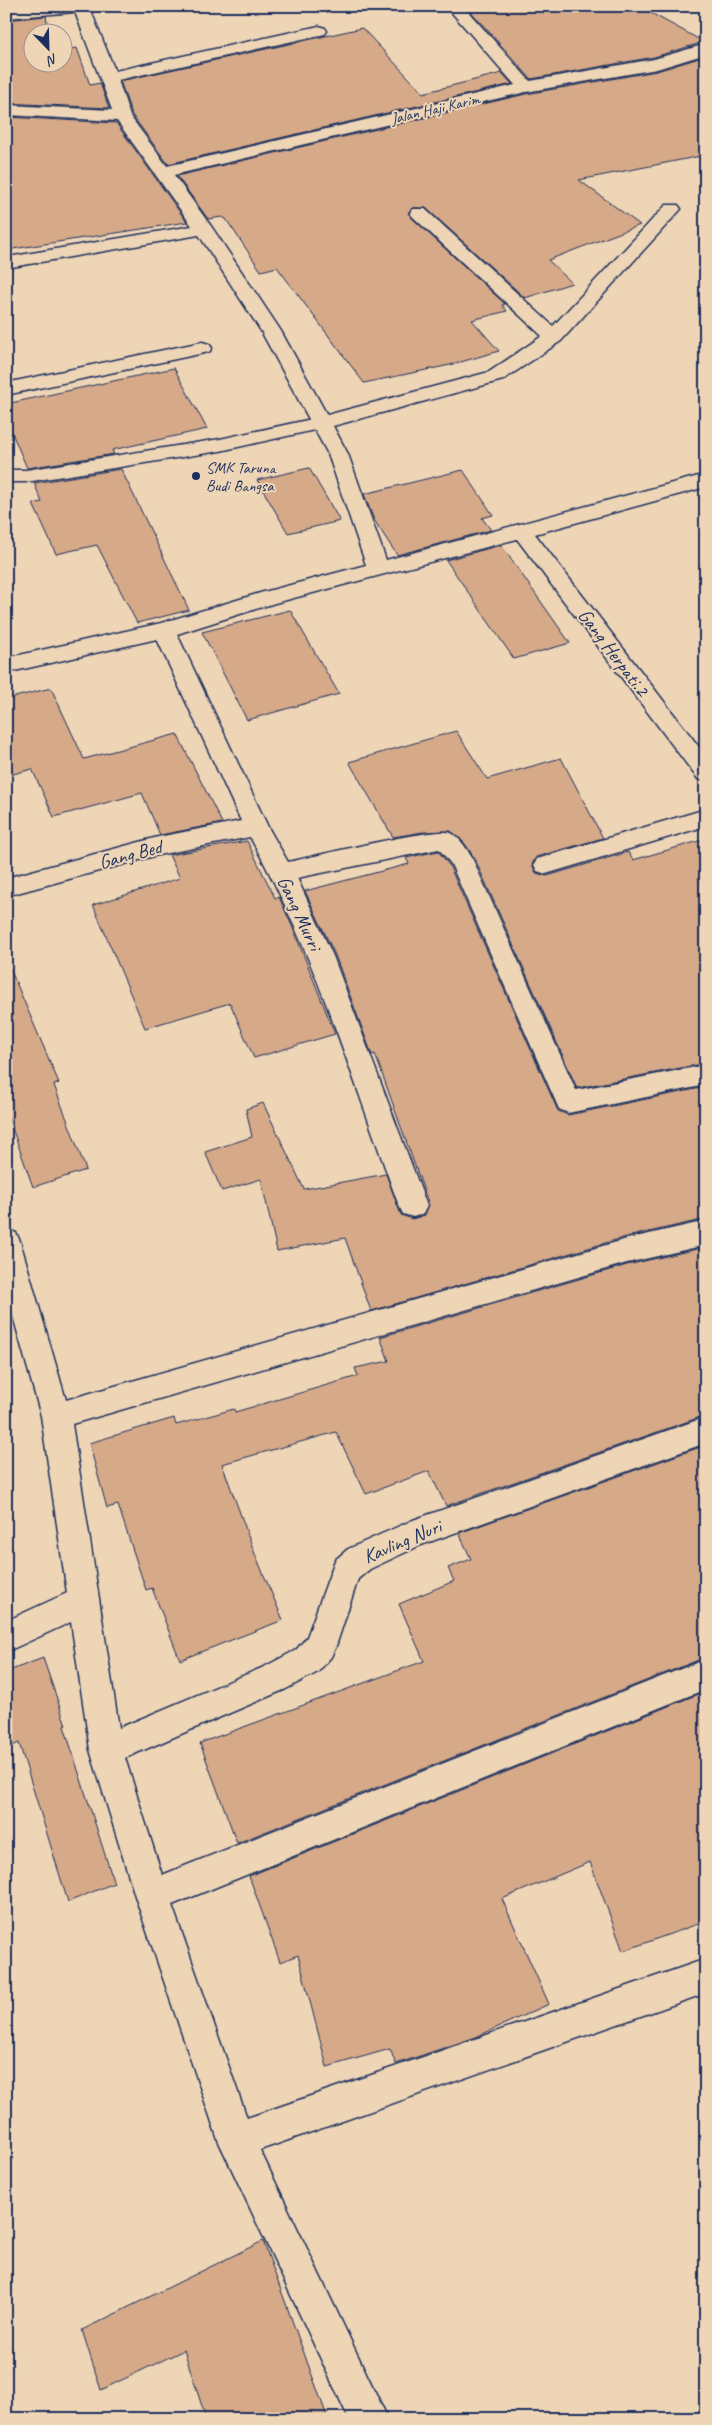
<svg xmlns="http://www.w3.org/2000/svg" width="712" height="2425" viewBox="0 0 712 2425" font-family="Caveat,sans-serif">
<style>
.building{fill:#d6a988;stroke:#1b2f5e}
.lines{fill:none;stroke-linecap:round;stroke-linejoin:round}
.lane-casing{stroke:#1b2f5e;stroke-width:3}
.street-casing{stroke:#1b2f5e;stroke-width:3}
.lane{fill:#eed5b6;fill-rule:evenodd}
.street{fill:#eed5b6;fill-rule:evenodd}
.poi-dot{fill:#1b2f5e;stroke:#eed5b6;stroke-width:2}
.labels{text-anchor:middle;stroke-width:4;stroke-linejoin:round;paint-order:stroke}
.far-street-label{font-size:16px;fill:#1b2f5e;stroke:#eed5b6}
.far-poi-label{font-size:16px;fill:#1b2f5e;stroke:#eed5b6;text-anchor:start}
.street-label{font-size:20px;fill:#1b2f5e;stroke:#eed5b6}
</style>
<rect width="100%" height="100%" fill="#eed5b6"/>
<filter id="ink" filterUnits="userSpaceOnUse"><feTurbulence type="fractalNoise" baseFrequency=".02" numOctaves="2"/><feDisplacementMap in="SourceGraphic" scale="10" xChannelSelector="R" yChannelSelector="G"/><feConvolveMatrix kernelMatrix="1 2 1 2 8 2 1 2 1" color-interpolation-filters="sRGB"/></filter>
<g filter="url(#ink)">
<g class="building">
<path d="M466,6H638L704,42L654,57L531,79Z"/>
<path d="M46,16L49,32H32V62H62V50L77,48L90,85L100,83L109,108L6,103V20Z"/>
<path d="M362,28L423,93L502,73L512,84L168,164L132,115L120,81Z"/>
<path d="M706,56V155L579,180L640,225L548,260L572,283L525,298L426,208H412L408,213L412,218L505,304L502,305L507,311L472,320L499,351L450,365L364,383L277,267L261,271L226,219L222,217L208,219L177,176L526,94L657,71Z"/>
<path d="M6,117L116,123L187,222L6,250Z"/>
<path d="M174,368L207,429L112,450L114,454L27,468L6,419V404Z"/>
<path d="M309,468L340,521L288,533L257,480Z"/>
<path d="M121,469L189,610L137,623L97,545L56,554L33,504L42,502L34,483Z"/>
<path d="M463,470L493,515L482,518L491,530L397,555L374,520L364,494Z"/>
<path d="M501,545L570,643L514,659L446,560Z"/>
<path d="M290,610L339,694L247,720L202,632Z"/>
<path d="M51,688L84,759L177,734L222,823L160,835L142,793L54,817L32,769L6,776L7,699Z"/>
<path d="M456,731L487,779L561,758L603,838L536,857L532,864L536,873L547,876L628,852L633,860L706,839V1063L577,1088L475,859L465,844L451,831L423,832L393,837L349,762Z"/>
<path d="M247,841L275,898L279,897L292,926L335,1034L254,1058L230,1003L145,1028L93,905L180,878L169,855Z"/>
<path d="M438,851L449,865L558,1111L568,1115L706,1087V1219L626,1237L371,1311L345,1238L277,1251L261,1179L222,1191L205,1152L252,1137L246,1109L263,1103L304,1189L386,1174L401,1215L412,1219L425,1215L429,1205L375,1054L372,1055L335,955L305,891L409,864L406,858Z"/>
<path d="M6,959L59,1083L54,1085L86,1170L33,1187L6,1111Z"/>
<path d="M706,1247V1415L446,1506L429,1471L366,1494L336,1432L222,1464L255,1554L283,1620L180,1660L152,1588L146,1590L118,1505L107,1508L89,1443L174,1418L176,1425L234,1409L235,1412L358,1376L355,1368L389,1361L380,1337L627,1265Z"/>
<path d="M706,1445V1657L237,1843L200,1743L424,1661L399,1604L454,1581L448,1568L471,1559L459,1533Z"/>
<path d="M43,1658L66,1725L64,1726L114,1883L68,1902L19,1743L6,1749V1672Z"/>
<path d="M706,1691V1921L623,1951L590,1862L502,1899L549,2004L476,2037L396,2064L390,2049L327,2067L298,1955L280,1962L249,1876Z"/>
<path d="M263,2241L328,2419H206L184,2350L101,2390L82,2330Z"/>
</g>
<g class="lines">
<g class="lane-casing">
<g id="lane">
<path d="M202,342L209,344L212,348L209,352L6,395V383Z"/>
<path d="M321,417L328,419L331,423L328,427L220,451L26,482H6V470H26L220,439Z"/>
</g>
</g>
<g class="street-casing">
<g id="street">
<path d="M30,6H89L115,71L319,26L325,28L327,31L325,34L118,80L130,116L167,166L515,85L446,6H463L530,81L654,59L706,44V54L657,69L526,92L174,175L213,229L281,331L327,415L489,372L542,336L413,217L410,213L413,209H425L553,326L666,205H678L681,209L561,341L503,380L333,426L348,454L386,560L706,474V487L535,534L706,756V781L698,779L517,539L275,603L177,634L268,827L288,862C313,857 436,826 451,833C460,837 469,852 473,860L576,1090L706,1065V1085L568,1113L559,1109L451,864L439,849L297,878L333,956L427,1206L423,1214L413,1217L403,1214L399,1206C354,1084 314,950 250,837L158,855L6,896V878L158,837L241,821L157,639L6,673V658L161,623L260,593L366,565L328,454L261,331L199,235L6,268L8,257L192,226L117,121L6,115V105L112,110L75,12L6,18V8Z"/>
<path d="M706,809V826L546,874L537,871L534,865L537,859Z"/>
<path d="M706,1221V1245L627,1263L72,1424L119,1728L264,1667L296,1650L307,1637L335,1560L348,1549L413,1520L706,1417V1443L421,1545L370,1569L358,1579L336,1646L331,1657L318,1672L286,1689L125,1758L162,1875L706,1659V1689L172,1905L247,2118L706,1959V1993L260,2150L388,2419H349L218,2140L135,1896L90,1750L71,1622L6,1652V1621L67,1593L41,1416L6,1291V1229L16,1233L20,1241L66,1400L627,1239Z"/>
</g>
</g>
<use href="#lane" class="lane"/>
<use href="#street" class="street"/>
</g>
</g>
<circle class="poi-dot" cx="196" cy="476" r="5"/>
<g class="labels">
<g class="far-street-label">
<text transform="translate(435 108) rotate(-13)" y="6">Jalan Haji Karim</text>
</g>
<g class="far-poi-label">
<text x="206" y="473">SMK Taruna<tspan x="206" dy="18">Budi Bangsa</tspan></text>
</g>
<g class="street-label">
<text transform="translate(614 652) rotate(53)" y="7">Gang Herpati.2</text>
<text transform="translate(130 854) rotate(-15)" y="7">Gang Bed</text>
<text transform="translate(300 913) rotate(65)" y="7">Gang Murri</text>
<text transform="translate(402 1541) rotate(-23)" y="7">Kavling Nuri</text>
</g>
</g>
<rect width="712" height="2425" fill="none" stroke="#eed5b6" stroke-width="25"/>
<rect x="12" y="12" width="687" height="2400" fill="none" stroke="#1b2f5e" stroke-width="2" filter="url(#ink)"/>
<g transform="translate(48 48) rotate(157)"><circle r="24" fill="#eed5b6" stroke="#9a9393"/>
<path d="M0-4L9 19L0 12L-9 19Z" fill="#1b2f5e"/>
<text y="-8" font-size="14" font-weight="bold" text-anchor="middle" fill="#1b2f5e">N</text>
</g>
</svg>
